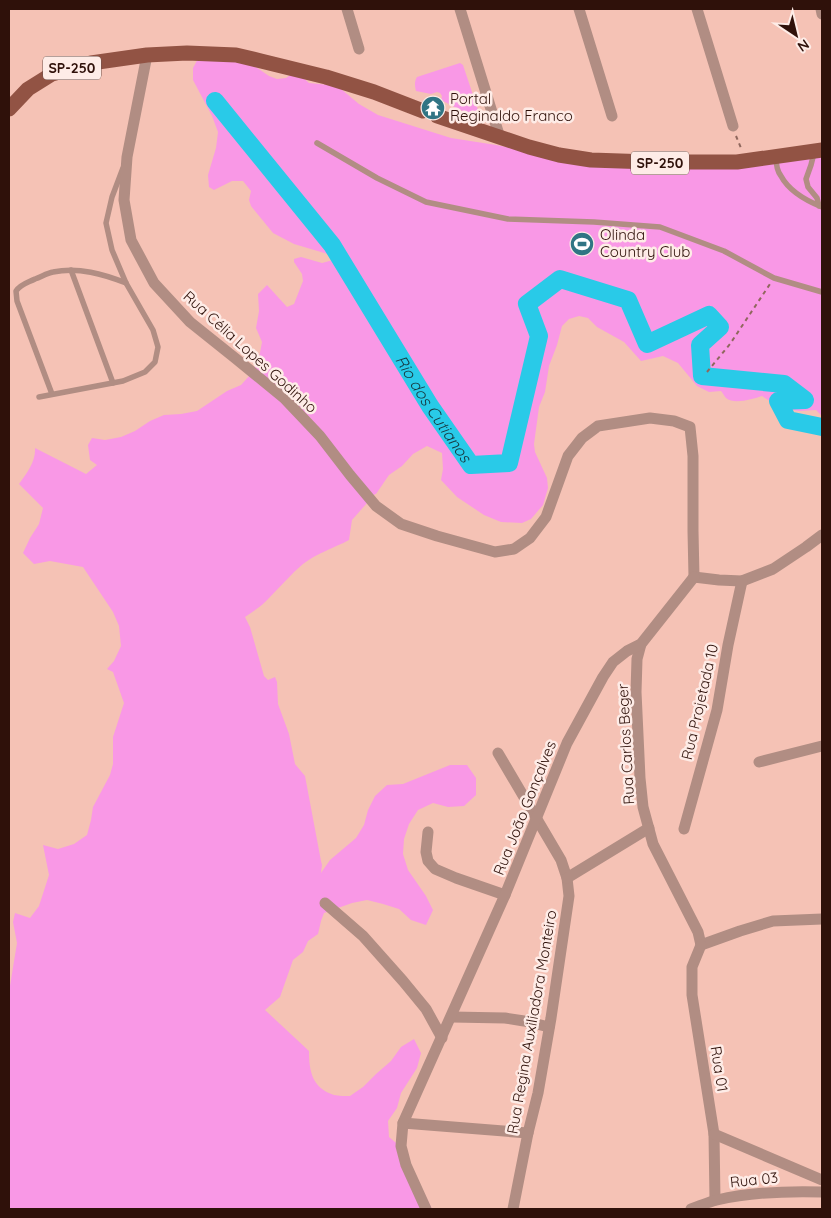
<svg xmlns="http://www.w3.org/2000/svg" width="831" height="1218" viewBox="0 0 831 1218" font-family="Quicksand,sans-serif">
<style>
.green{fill:#f998e6}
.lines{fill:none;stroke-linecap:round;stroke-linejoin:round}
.river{stroke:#29cae8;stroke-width:18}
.path{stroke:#90675d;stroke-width:2;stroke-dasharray:4 4;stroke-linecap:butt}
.lane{stroke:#b18d83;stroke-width:5.5}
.street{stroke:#b18d83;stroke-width:11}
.primary{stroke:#925344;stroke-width:15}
.labels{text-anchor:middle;stroke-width:5;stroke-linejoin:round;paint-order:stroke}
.shield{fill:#feece7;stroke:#6d534c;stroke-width:1}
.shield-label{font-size:14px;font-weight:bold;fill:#2f110a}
.poi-label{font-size:15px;fill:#2f110a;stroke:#feece7;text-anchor:start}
.street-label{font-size:15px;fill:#2f110a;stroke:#feece7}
.water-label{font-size:16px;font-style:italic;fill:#17363d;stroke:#feece7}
</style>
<rect width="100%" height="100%" fill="#f5c2b5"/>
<g class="green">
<path d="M199,57L250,63L269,76L277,79L286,78L294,73H298L309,83L329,85L341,89L359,104L378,115L451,138L496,145L580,162L822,156V416L816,410L799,411L780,408L762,396C753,399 734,405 726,398C724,396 723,393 721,391L709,392L697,386L678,363L663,356L641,361L624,342L597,327L588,318L579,316L569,319L562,326L557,345L549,366L545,392L539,407L534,444L535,452L547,478L548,488L543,505L531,519L522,523L501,522L484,515L457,497L441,480L443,469L442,453L427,446L413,454L402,466L389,475L376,494H375L352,520L349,540C334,548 317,553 303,564C291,574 281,586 270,597C263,605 254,611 245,617L250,627L264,676L268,680L275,677L277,682L278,704L289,734L295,764L305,776L321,861L322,865L321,873L330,860L356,838L364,825L368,810L375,796L387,785L403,784L450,765H467L476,778V795L464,806L448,807L433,803L418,810L409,824L404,839L403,854L408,870L426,896L433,910L426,925L411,920L399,909L383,904L367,900L352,903L324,913L321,921L318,934L308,941L303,952L293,960L280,997L265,1010L309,1051C309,1071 312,1088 334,1095C339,1096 345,1096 350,1096L363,1087L376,1074L391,1061L401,1047L414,1039L421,1053L417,1068L401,1093L397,1108L388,1121L389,1137L401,1147L432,1209H9V992L17,943L13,922L15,913L30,918L39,906L49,875L43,845L58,849L74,844L87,835L91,820L93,807L110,775L113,764V737L124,703L113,672L107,669L114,661L121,646L119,626L113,612L83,567L50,561L34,564L23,553L30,538L39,524L43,508L19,484C27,473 36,461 35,448L86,474L97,465L90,460L88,445L92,438L105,440L121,437L135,431L150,421L164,415L181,414L197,411L227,391L241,385L251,374L259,358L262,342L256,328L259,311L258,294L267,285L287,307L294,304L303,281L302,274L294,262V259L301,257L322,263L333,260L331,255L294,244L273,233L251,206L249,200L251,191L243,181H232L214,190L209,187L208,175L216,148L218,132L212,116L193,80V68Z"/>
<path d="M460,63L463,65L479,113V115L474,117L441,100L442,96L440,93L437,92L431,94L416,91C415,86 414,82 417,77Z"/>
</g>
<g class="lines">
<path class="river" id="s1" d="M215,101L332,245L430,406L471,465L509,463L539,336L527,304L560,279L628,300L647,344L709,315L720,327L700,345L702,376L784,384L805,400L778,401L788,420L822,427"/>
<g class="path">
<path d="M736,136L741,148"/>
<path d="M707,372L730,344L770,284"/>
</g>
<g class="lane">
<path d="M317,143L377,178L426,202L508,219L594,222L660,227L724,251L774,278L822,292"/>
<path d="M814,153L811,165L806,179L808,187L817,198L819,206"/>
<path d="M776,157C776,163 777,171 781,176C789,191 807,201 822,207"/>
<path d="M71,270L113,383"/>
<path d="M52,394L17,301L16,291C21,284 27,283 35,279C41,277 47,273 53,272C79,267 103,274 126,283"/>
<path d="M39,397L123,381L145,372L155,362L158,347L153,330L126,283L112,250L106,223L112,197L123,168"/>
</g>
<g class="street">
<path d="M347,9L359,49"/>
<path d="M460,9L500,138"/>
<path d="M579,9L612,116"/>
<path d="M697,9L733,126"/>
<path d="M821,9L822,14"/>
<path d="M147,55L127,157L124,200L131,240L154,283L190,322L235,358L284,398L320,436L350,475L376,506L401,524L437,536L495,552L514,549L530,538L546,517L568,456L582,438L598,426L650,418L674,421L690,427L693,456V531L694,577"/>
<path d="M694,577L719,580L742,581L773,569L806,547L822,535"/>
<path d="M641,644L637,659L636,692L640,778L643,807L653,844L698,932L701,945L740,931L773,921L822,919"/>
<path d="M498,753L561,860L567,878L569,896L551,1018L538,1093L528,1133L513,1209"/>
<path d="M759,762L822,746"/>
<path d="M684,829L717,710L728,645L742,581"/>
<path d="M428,832L426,852L428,861L435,869L456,878L505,895"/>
<path d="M567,878L649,828"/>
<path d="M325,903L363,936L403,981L426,1009L442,1038"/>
<path d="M701,945L692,967V995L714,1134L715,1200"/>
<path d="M452,1017L505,1018L524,1021L549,1027"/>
<path d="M403,1123L528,1133"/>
<path d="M714,1134L822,1180"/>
<path d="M426,1209L406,1165L401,1146L403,1123L505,895L567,743L603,677L613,662L627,651L641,644L694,577"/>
<path d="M691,1209C700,1206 708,1202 717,1200C751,1192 787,1191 822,1192"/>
</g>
<g class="primary">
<path d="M9,109L28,89L52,74L91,63L147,55L187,53L236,55L261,61L326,77L374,92L423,111"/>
<path d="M437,116L529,147L559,155L591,160L650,162H737L822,150"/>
</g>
</g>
<defs>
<g id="temple-disc" transform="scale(1.25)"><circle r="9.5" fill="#307584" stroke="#feece7"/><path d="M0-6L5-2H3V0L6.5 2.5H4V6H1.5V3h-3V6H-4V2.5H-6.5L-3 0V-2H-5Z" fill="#fff"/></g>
<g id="stadium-disc" transform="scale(1.25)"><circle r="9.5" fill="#307584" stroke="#feece7"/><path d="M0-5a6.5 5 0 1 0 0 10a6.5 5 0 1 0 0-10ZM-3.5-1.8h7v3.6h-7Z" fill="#fff"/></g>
</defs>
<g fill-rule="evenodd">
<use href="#temple-disc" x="433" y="108"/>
<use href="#stadium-disc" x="582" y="244"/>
</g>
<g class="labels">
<g class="shield">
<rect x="43" y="56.5" width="58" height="23" rx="4"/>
<rect x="631" y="151.5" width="58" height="23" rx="4"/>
</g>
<g class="shield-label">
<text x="72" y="73">SP-250</text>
<text x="660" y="168">SP-250</text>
</g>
<g class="poi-label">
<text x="450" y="104">Portal<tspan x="450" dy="17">Reginaldo Franco</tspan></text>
<text x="600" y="240">Olinda<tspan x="600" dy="17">Country Club</tspan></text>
</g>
<g class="street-label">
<text transform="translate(250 352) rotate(42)" y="5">Rua Célia Lopes Godinho</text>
<text transform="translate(700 702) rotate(-77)" y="5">Rua Projetada 10</text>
<text transform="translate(626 744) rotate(-93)" y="5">Rua Carlos Beger</text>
<text transform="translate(525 808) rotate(-68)" y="5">Rua João Gonçalves</text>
<text transform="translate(532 1022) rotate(-80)" y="5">Rua Regina Auxiliadora Monteiro</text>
<text transform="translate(719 1069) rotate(81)" y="5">Rua 01</text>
<text transform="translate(754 1180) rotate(-6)" y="5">Rua 03</text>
</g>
<g class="water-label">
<text dy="6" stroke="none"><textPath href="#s1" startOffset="378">Rio dos Cutianos</textPath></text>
</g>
</g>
<rect width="831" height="1218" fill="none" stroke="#2f110a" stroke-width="20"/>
<g transform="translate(796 35) rotate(145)" stroke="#feece7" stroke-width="4" paint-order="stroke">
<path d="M0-4L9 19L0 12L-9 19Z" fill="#2f110a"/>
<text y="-8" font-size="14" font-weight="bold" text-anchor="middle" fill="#2f110a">N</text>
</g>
</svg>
